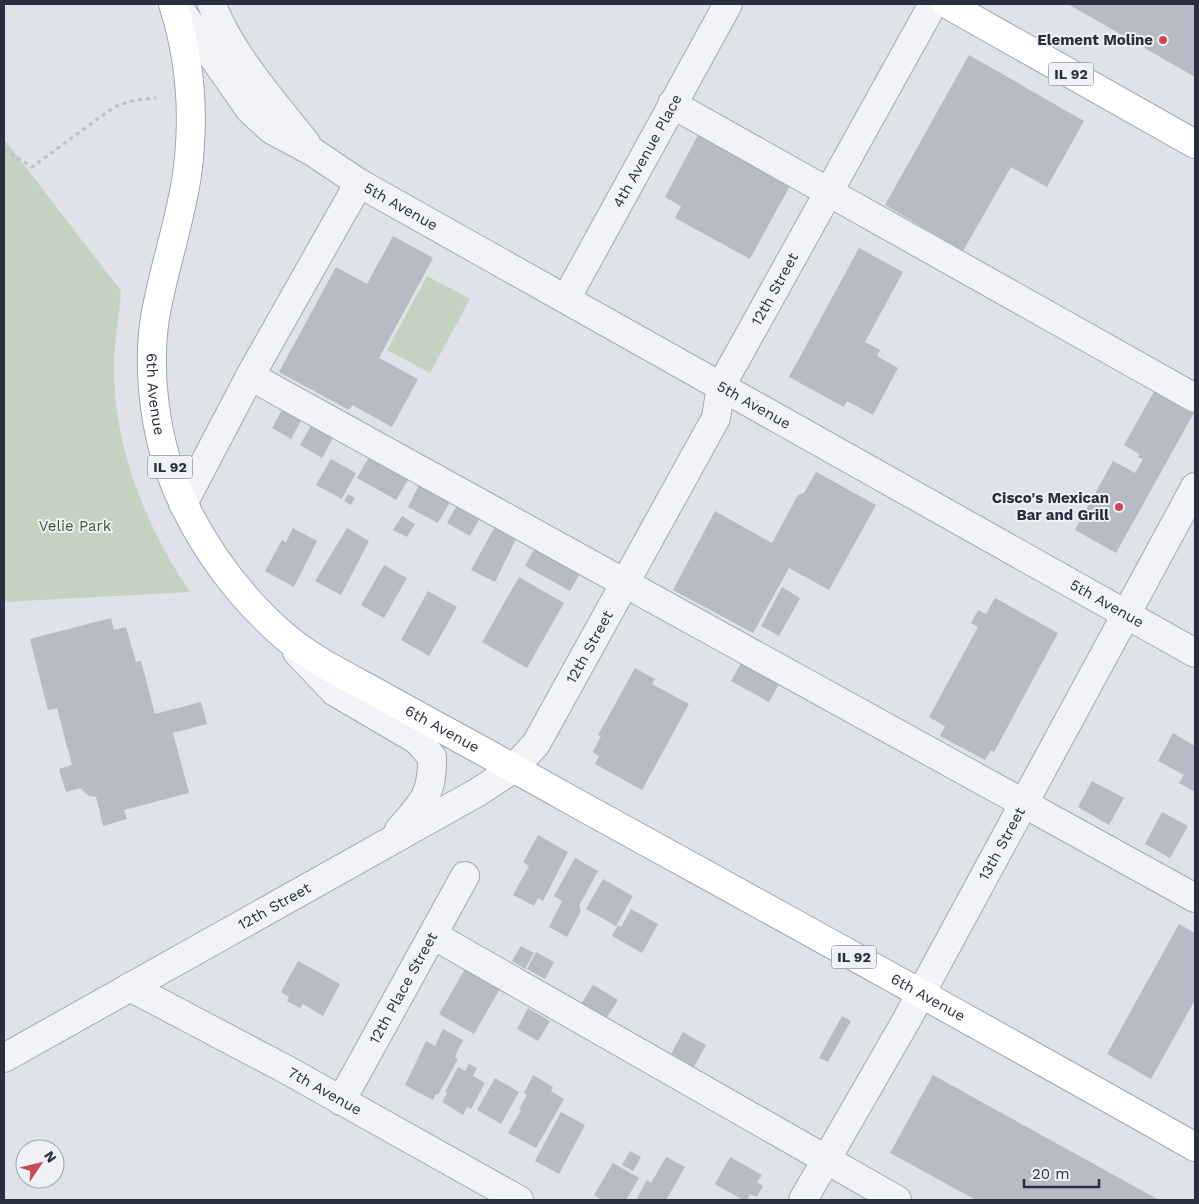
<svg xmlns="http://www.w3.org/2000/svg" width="1199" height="1204" viewBox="0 0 1199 1204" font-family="'Work Sans',sans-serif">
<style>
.green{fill:#c4d2c1}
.building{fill:#b7bbc5}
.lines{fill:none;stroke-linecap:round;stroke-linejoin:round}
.minor-casing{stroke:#a5a9b2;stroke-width:30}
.major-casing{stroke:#9fa5b3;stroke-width:30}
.path{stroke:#bec0c7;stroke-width:3;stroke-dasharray:4 4;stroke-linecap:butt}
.minor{stroke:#f2f3f7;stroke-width:28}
.major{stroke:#fff;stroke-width:28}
.poi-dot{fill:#ca4850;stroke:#eff1f6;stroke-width:2}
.labels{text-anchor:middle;stroke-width:4;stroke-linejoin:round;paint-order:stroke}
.shield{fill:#eff1f6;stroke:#646976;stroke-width:1}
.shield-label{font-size:14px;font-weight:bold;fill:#292f3f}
.poi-label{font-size:15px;font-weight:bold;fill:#292f3f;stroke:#eff1f6;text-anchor:end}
.street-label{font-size:15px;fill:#292f3f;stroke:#eff1f6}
.park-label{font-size:15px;fill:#3a5a36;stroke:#eff1f6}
</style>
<rect width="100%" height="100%" fill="#dfe2e8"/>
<g class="green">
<path d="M4,139L121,291C119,319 113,347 114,375C116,453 147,528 190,592L4,602Z"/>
<path d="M427,276L470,299L430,373L387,350Z"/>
</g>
<g class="building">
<path d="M1068,4H1195V77Z"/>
<path d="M969,55L1084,121L1047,187L1011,167L963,251L885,205Z"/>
<path d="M698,135L713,144L717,138L793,180L750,259L675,218L681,206L665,197Z"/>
<path d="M393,236L433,258L379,358L418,379L392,427L352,405L349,410L279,372L336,267L367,284Z"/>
<path d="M859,248L903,272L865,342L880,350L877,356L898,368L873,415L847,401L844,407L789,377Z"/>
<path d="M1160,381L1195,411L1116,553L1075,530L1113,461L1135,473L1143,459L1138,457L1139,454L1124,445Z"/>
<path d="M283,408L302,419L291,439L272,428Z"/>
<path d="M312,424L334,436L322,458L300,445Z"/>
<path d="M370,455L409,478L396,500L357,478Z"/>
<path d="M331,459L356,473L342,499L316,485Z"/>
<path d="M816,472L876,505L829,590L789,568L753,633L673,590L715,511L772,543L798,495L804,493Z"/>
<path d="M420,483L451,500L438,523L408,507Z"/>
<path d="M348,494L355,498L351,505L344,501Z"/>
<path d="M459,502L482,514L470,536L447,523Z"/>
<path d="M402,516L415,524L407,537L393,530Z"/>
<path d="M497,523L518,535L495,582L471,570Z"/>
<path d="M293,528L317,541L294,587L265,571L282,540L286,542Z"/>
<path d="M347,528L369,541L341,595L315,581Z"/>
<path d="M537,544L582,570L570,591L525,566Z"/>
<path d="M384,565L407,578L384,618L361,605Z"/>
<path d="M519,577L564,603L527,668L482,642Z"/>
<path d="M782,587L800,598L779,636L761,626Z"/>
<path d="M428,591L457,607L429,656L401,640Z"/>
<path d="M995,598L1058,633L994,752L991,750L985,760L940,736L945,726L929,717L978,627L971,623L978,610L986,614Z"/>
<path d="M111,618L114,630L126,627L136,662L141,661L155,714L201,702L207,724L173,733L189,793L124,810L127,819L103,826L96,797L89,796L80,788L66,792L59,769L72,765L57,708L48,710L30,639Z"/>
<path d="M744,658L782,679L769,702L731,681Z"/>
<path d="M635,668L655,679L652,684L689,704L642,790L595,764L599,756L593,752L601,736L598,735Z"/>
<path d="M1173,733L1195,746V792L1179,783L1184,775L1158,761Z"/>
<path d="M1092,781L1124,798L1109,825L1078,807Z"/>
<path d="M1162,812L1188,826L1170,858L1145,844Z"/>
<path d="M538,835L568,852L543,901L538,898L534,906L513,895L529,866L523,862Z"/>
<path d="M575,858L598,871L579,906L581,911L567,937L549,927L562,901L554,896Z"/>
<path d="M603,879L633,896L616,926L586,909Z"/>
<path d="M631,909L658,924L642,953L612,936L618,925L621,927Z"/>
<path d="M1179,924L1195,933V1000L1151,1079L1107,1054Z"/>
<path d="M521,946L534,953L525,969L512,961Z"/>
<path d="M536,952L554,962L545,979L527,969Z"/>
<path d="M298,961L340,984L323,1016L303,1004L300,1008L287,1001L289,997L281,992Z"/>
<path d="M466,967L501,987L474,1034L439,1014Z"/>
<path d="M593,985L618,1000L604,1022L579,1007Z"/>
<path d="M528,1008L550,1021L538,1041L517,1029Z"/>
<path d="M842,1016L851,1021L828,1062L819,1058Z"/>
<path d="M443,1029L463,1040L457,1052L455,1058L458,1059L438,1095L436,1094L433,1100L405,1085L426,1041L435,1046Z"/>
<path d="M683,1032L706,1045L694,1067L671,1054Z"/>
<path d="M469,1064L477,1068L473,1076L485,1083L471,1109L467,1107L463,1115L442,1102L447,1093L445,1092L458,1067L465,1071Z"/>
<path d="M533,1075L553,1087L551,1091L564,1099L536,1148L508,1133L521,1110L519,1109L527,1095L524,1093Z"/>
<path d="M933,1075L1159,1200H976L890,1153Z"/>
<path d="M495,1078L519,1092L501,1124L477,1110Z"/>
<path d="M561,1112L585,1125L559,1174L535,1161Z"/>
<path d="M630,1151L641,1157L633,1171L622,1165Z"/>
<path d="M666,1157L685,1167L666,1200H636L647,1180L651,1183Z"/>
<path d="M730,1157L762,1175L757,1182L763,1186L757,1197L750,1194L747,1200H743L715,1184Z"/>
<path d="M613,1163L639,1178L626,1200H602L594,1195Z"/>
</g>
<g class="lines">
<g class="minor-casing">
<g id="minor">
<path id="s1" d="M176,4L250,110L272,130L313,152L359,183L1195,653"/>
<path d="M212,4C228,51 275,104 306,143"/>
<path d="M672,104L1195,398"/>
<path id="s2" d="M566,299L728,4"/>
<path d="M250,376L1195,898"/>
<path d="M183,504L250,376L359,183"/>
<path d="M297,652L335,692L417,740L432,757C433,794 423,803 399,830"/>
<path d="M433,935L897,1200"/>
<path id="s3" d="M130,987L289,1071L519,1200"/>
<path id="s4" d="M4,1058L478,792L513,769L536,744L716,418L721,386L933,4"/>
<path id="s5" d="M341,1101L465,876"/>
<path id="s6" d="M803,1200L906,1021L1195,487"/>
</g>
</g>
<g class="major-casing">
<g id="major">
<path id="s7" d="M173,4C191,60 195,116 187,175C180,223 163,270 155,318C148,362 153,413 165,456C187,527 232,592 289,640C314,660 342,674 370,689C436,726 502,761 567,798C777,914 987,1029 1195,1147"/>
<path d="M947,4L1195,144"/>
</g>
</g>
<path class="path" d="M4,149L32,167L114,107L135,100L156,98"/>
<use href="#minor" class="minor"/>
<use href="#major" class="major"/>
</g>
<g class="poi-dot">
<circle cx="1163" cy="40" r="5"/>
<circle cx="1119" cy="507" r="5"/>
</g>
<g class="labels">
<g class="shield">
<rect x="1048.5" y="62.5" width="45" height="23" rx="4"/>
<rect x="147.5" y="455.5" width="45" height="23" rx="4"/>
<rect x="831.5" y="945.5" width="45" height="23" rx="4"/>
</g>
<g class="shield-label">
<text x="1071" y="79">IL 92</text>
<text x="170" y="472">IL 92</text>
<text x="854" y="962">IL 92</text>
</g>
<g class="poi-label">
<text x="1153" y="45">Element Moline</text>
<text x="1109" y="503">Cisco's Mexican<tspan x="1109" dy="17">Bar and Grill</tspan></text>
</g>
<g class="street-label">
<text dy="5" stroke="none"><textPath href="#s2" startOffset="169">4th Avenue Place</textPath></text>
<text dy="5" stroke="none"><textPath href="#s1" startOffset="309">5th Avenue</textPath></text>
<text dy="5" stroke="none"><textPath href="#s4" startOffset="1135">12th Street</textPath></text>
<text dy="5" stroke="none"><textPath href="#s7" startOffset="396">6th Avenue</textPath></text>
<text dy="5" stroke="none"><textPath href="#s1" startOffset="714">5th Avenue</textPath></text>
<text dy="5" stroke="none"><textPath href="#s1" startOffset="1119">5th Avenue</textPath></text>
<text dy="5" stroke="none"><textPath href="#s4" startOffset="730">12th Street</textPath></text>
<text dy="5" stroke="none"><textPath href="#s7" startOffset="861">6th Avenue</textPath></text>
<text dy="5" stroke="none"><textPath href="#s6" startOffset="408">13th Street</textPath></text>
<text dy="5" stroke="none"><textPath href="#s4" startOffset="310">12th Street</textPath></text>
<text dy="5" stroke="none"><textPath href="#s5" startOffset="129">12th Place Street</textPath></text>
<text dy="5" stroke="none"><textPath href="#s7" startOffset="1416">6th Avenue</textPath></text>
<text dy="5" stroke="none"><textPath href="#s3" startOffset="221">7th Avenue</textPath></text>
</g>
<g class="park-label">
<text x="75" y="531">Velie Park</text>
</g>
</g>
<rect width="1199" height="1204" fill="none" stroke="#292f3f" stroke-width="10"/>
<g transform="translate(40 1164) rotate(55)"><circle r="24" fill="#eff1f6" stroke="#a0a3ad"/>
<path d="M0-4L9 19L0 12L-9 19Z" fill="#ca4850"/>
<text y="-8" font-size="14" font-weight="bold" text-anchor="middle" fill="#292f3f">N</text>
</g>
<path d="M1024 1179v8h75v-8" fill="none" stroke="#292f3f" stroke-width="2.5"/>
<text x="1032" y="1179" font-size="15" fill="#292f3f" stroke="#eff1f6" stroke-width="4" paint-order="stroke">20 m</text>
</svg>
